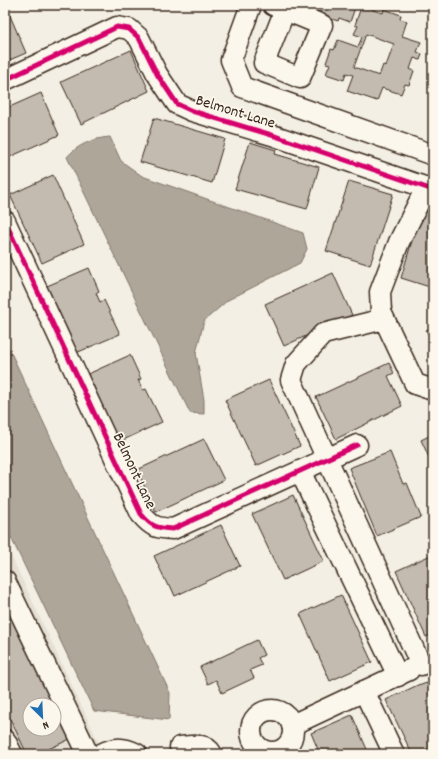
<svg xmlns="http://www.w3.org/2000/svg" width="438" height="759" viewBox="0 0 438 759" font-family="Dekko,sans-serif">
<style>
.built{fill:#e5dfd4;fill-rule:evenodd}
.water{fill:#afa69a;stroke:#817468}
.building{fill:#c3bbb0;stroke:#3b2a1e;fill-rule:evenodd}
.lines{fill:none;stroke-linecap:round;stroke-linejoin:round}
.minor-casing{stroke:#3b2a1e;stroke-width:23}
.minor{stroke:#fbf7ec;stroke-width:20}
.cycleway-casing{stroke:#fbf7ec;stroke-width:8}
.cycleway{stroke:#d6006c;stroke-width:5}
.labels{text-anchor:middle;stroke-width:3.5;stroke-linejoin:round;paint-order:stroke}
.street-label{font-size:16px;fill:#3b2a1e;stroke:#fbf7ec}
</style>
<rect width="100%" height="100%" fill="#f3efe4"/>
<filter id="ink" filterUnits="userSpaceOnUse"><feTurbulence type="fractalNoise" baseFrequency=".025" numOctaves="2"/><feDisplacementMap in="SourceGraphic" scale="8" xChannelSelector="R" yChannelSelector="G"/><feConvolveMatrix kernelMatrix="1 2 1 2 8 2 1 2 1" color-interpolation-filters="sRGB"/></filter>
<g filter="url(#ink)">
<path class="built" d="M5,543L104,754H5ZM30,705H54V729H30Z"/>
<g class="water">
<path d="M110,137L121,161L142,176L303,233L307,249L300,263L228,300L204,321L196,353L204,400V414L190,413L67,157C77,145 94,138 110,137Z"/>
<path d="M5,340L170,693L169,720L94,711L5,525Z"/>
</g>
<g class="building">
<path d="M312,5H356L350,22L339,18L338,21L320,15L321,12L311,8Z"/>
<path d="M357,5H374L373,10L383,13L384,9L401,15L400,19L407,21L402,36L421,42L417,52L422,54L420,60L414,58L410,69L414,71L409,85L405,84L401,94L382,88L377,101L347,91L353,75L346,73L344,80L326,74L330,64L326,63L331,49L334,50L338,40L358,47L362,37L354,34L358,26L355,25L361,7H363ZM366,34L394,44L386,66L383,65L379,76L354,67Z"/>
<path d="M8,11L26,53L5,62V12Z"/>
<path d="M131,50L149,91L81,124L61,82Z"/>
<path d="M41,93L59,135L5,159V109Z"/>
<path d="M154,118L225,139L212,183L140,162Z"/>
<path d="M250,142L276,150L275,154L319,167L307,209L235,189Z"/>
<path d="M53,175L84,244L42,263L10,195Z"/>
<path d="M349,181L393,194L370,265L326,251Z"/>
<path d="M422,207L433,210V288L401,278Z"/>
<path d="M89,268L99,291L96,293L100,302L104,300L120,334L76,353L47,286Z"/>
<path d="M333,273L352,315L284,346L265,304Z"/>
<path d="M433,327V344L426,330Z"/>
<path d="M130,355L141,379L138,380L143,390L146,389L162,422L119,442L88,374Z"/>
<path d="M389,363L394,373L388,376L402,406L336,439L316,397Z"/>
<path d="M269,380L300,446L256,466L225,400Z"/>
<path d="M433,434V466L421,440Z"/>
<path d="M204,439L224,480L156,512L137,470Z"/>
<path d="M390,452L403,484L407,483L421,517L377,536L349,468Z"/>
<path d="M293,495L324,561L283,580L252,514Z"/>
<path d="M221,525L240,566L175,596L170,585L168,586L154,556Z"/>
<path d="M433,554V634L426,637L396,571Z"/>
<path d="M341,595L372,662L330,681L300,614Z"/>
<path d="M5,604L53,705H30V729H54V706L70,739L38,754H27L5,708Z"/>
<path d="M257,640L264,655L258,658L262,665L250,670L254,678L222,693L216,680L208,684L200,667Z"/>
<path d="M427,683L433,696V754H412L386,700L420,684L421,685Z"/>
<path d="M352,715L369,754H320L311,733Z"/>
</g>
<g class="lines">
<g class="minor-casing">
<g id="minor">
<path d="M251,5L231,60L242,87L433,155"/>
<path d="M273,5L322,25L300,78L264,63L285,10"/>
<path d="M5,80L117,27L129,29L139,38L157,74L177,104L192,111L275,136L433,190"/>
<path d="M426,188L399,242L380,292L381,312L415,384L433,390"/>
<path d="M5,221L141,514C152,527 156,528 173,529L357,445"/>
<path d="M384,319L323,334L296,364L291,380L421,665"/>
<path d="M300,471L398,676"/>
<path d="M5,581L88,754"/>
<path d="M364,691L394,754"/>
<circle cx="272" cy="731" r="21"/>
<path d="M292,725L409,670"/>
<path d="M5,740L12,754"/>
<path d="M180,747C192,746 205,742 212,754"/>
<path d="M101,754C115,747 123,747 137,754"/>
</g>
</g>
<use href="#minor" class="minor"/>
<g class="cycleway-casing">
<g id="cycleway">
<path d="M5,80L117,27L129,29L139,38L157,74L177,104L192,111L275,136L433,190"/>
<path d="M5,221L141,514C152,527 156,528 173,529L357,445"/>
</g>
</g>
<use href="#cycleway" class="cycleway"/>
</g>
</g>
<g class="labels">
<g class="street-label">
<text transform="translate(236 110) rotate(17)" y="6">Belmont Lane</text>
<text transform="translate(136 470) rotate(65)" y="6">Belmont Lane</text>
</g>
</g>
<rect width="438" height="759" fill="none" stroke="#fbf7ec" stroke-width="20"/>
<rect x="10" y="10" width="418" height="739" fill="none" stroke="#3b2a1e" stroke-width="1.5" filter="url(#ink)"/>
<g transform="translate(42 717) rotate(156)"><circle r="19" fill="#fbf7ec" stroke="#aea59a"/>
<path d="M0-3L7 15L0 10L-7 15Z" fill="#1f6fb2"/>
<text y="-6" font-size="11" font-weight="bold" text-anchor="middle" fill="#3b2a1e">N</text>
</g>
</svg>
